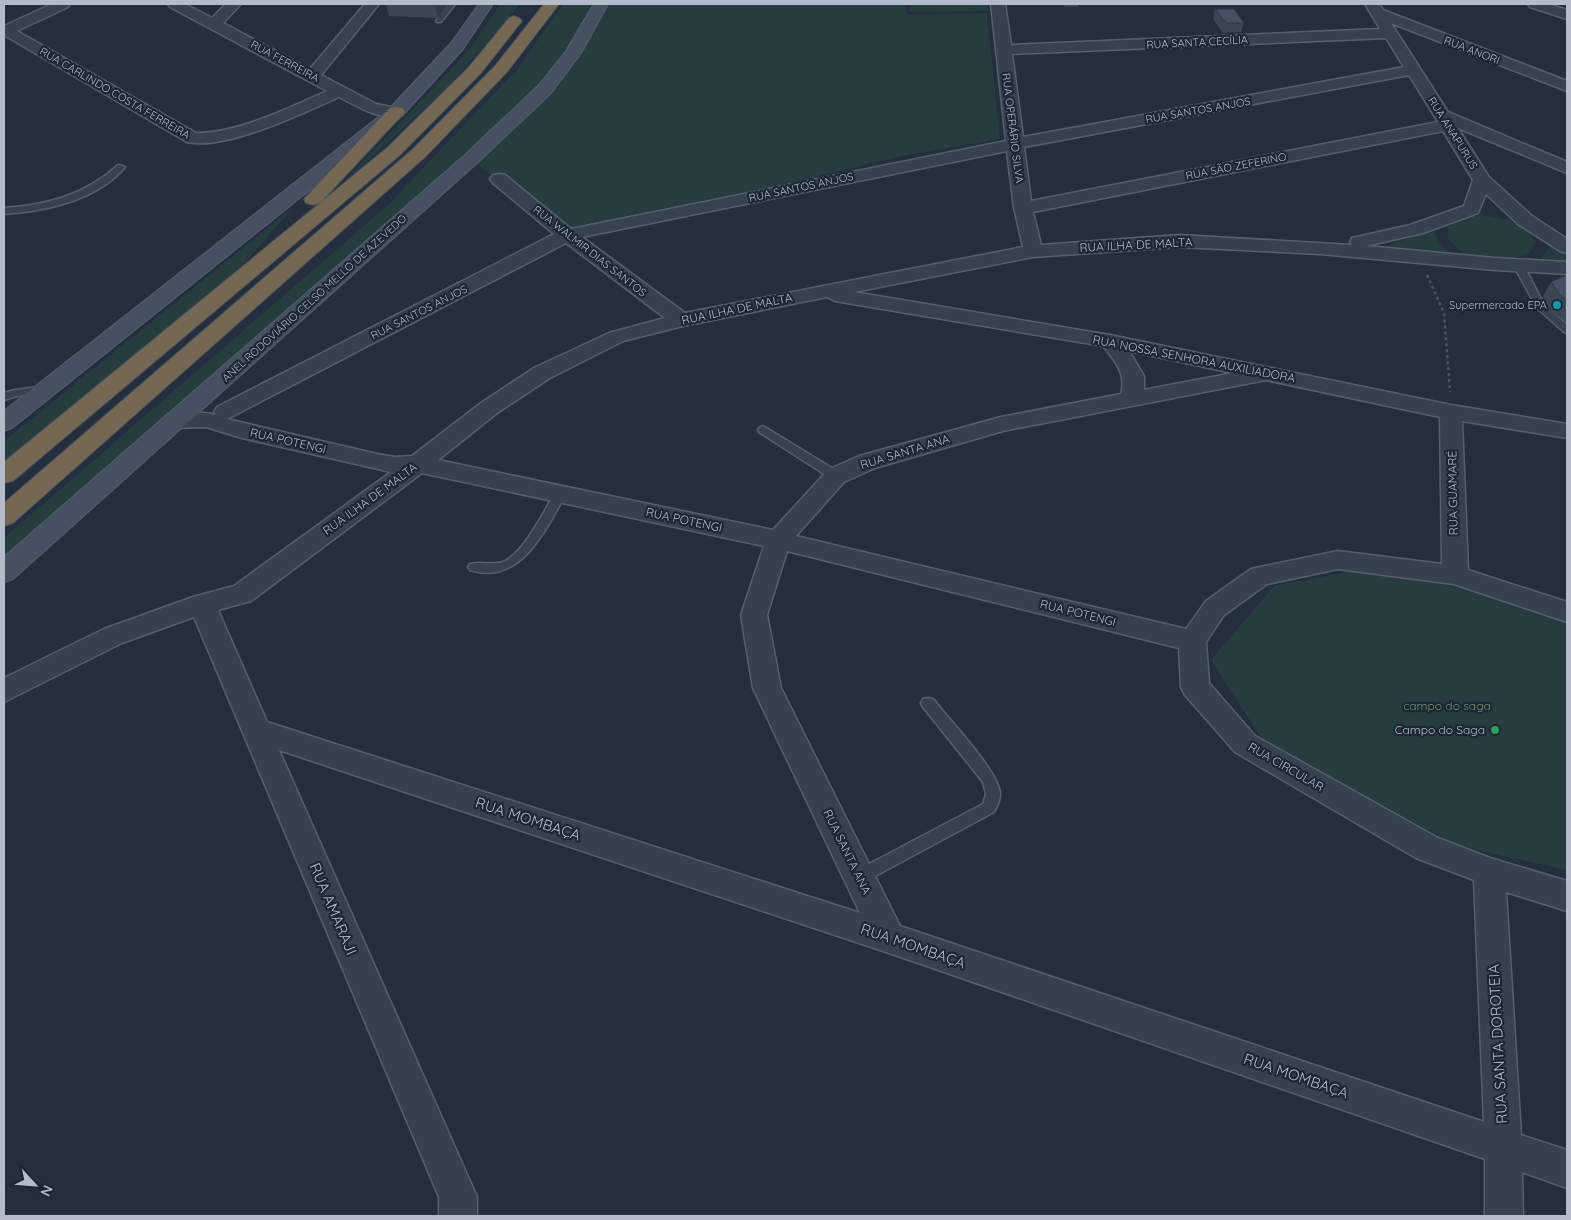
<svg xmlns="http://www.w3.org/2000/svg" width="1571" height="1220" viewBox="0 0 1571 1220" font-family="Quicksand,sans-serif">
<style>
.green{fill:#263c3f}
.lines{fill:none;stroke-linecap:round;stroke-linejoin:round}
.lane-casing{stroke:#565f6c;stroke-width:3}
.street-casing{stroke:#565f6c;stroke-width:3}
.secondary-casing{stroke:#565f6c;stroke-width:2}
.highway-casing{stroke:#434c59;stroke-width:2}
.path{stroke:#44595c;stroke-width:2.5;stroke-dasharray:3 3;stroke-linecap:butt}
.lane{fill:#38414e;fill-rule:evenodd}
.street{fill:#38414e;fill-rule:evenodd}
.secondary{fill:#465061;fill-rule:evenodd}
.highway{fill:#746855;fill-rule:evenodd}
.wall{fill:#3b4654}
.shaded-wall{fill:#303945}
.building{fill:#455162;stroke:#303945}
.culture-dot{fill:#0f9aa8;stroke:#1d2633;stroke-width:2}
.leisure-dot{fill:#2e9e5b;stroke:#1d2633;stroke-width:2}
.labels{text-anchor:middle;stroke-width:4.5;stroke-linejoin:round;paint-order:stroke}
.far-street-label{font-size:11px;fill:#b4bcc9;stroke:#1d2633}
.far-poi-label{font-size:11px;fill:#b4bcc9;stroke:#1d2633;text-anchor:end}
.street-label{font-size:12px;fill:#b4bcc9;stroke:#1d2633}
.park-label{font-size:12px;fill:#6b9a76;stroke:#1d2633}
.poi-label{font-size:12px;fill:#b4bcc9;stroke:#1d2633;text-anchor:end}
.near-street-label{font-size:15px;fill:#b4bcc9;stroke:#1d2633}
</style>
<rect width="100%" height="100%" fill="#242f3e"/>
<g class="green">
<path d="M500,4H520L449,86L336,190L469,50Z"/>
<path d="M563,4H594L543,85L595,16L601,4H906V15L987,13L1000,139L903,156L567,235L471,159L398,216L4,563V538L388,205L518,68Z"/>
<path d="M909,4H987L989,11L910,12Z"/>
<path d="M294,207L230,279L212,295L4,468V441Z"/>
<path d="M1481,215C1507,218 1519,222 1536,242L1528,255C1492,261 1476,269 1448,239V226L1458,219Z"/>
<path d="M1432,228C1437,242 1445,250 1458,257L1382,248Z"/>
<path d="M1546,239L1567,251V265L1532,264L1540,260L1549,248Z"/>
<path d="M1352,571L1455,583L1567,620V870L1462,847L1267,747L1211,660L1274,586Z"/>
</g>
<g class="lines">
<g class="lane-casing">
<g id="lane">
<path d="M449,4H455L441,22H437L436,21Z"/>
<path d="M118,165L125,167C96,201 46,211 4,214V208C47,205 85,195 118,165Z"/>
<path d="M1519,263L1524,266L1544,305L1567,325V333L1564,332L1537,308L1514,266Z"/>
<path d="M46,386L50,387L51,389L50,391L17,396L4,400V393L15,390Z"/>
<path d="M763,426L840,473L842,476L840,479H832L759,432L758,430L759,428Z"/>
<path d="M560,490L566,494C545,530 521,586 470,570L468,567L470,564C481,561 494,566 505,561C525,551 544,511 556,491Z"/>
<path d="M928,698L933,699C947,717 1000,773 1000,794C1000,800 997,807 994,812L864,882L859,884L854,882L851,877L854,872L983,804L986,794L983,782L923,707L921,703L923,699Z"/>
</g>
</g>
<g class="street-casing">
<g id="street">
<path d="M52,4H70L68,7L17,31L196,133C238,133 289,108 327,91L170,7L168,4H185L212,18L226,4H241L223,23L310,69L365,4H379L321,75L376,104L402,109L404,112L402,115C380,121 358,107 339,97C304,113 224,151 187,142L4,35V26Z"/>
<path d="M991,4H1005L1011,45L1380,29L1365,4H1379L1383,10L1567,81V91L1391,23L1448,112L1567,162V173L1458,128L1489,177L1532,216L1567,239V253L1560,251L1518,224L1486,194L1478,213L1423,233L1366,246L1495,258L1567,262V274L1495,270L1320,254L1179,247L1033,257L854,292L1110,335L1451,405L1567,424V438L1462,421L1468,570L1567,602V622L1454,584L1338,569L1267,584L1224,615L1206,642L1209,683L1255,736L1438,838L1490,858L1567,881V911L1506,892L1521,1135L1567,1150V1188L1522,1172L1523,1216H1485V1159L889,953L279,750L477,1197V1216H439V1197L194,617L122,643L4,702V678L104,629L193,597L234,586L391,472L242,438L206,427L174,428L166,426L163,421L166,416C181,412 201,411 216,415L214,412L217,407L554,234L493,183L490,179L493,175L499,174L505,175L571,229L1006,141ZM1386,38L1404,67L1023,137L1012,54ZM1409,75L1438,122L1031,201L1024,147ZM1443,131L1473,180L1464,206L1410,225L1352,238L1350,242L1352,245L1179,235L1041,245L1033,212ZM1007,151L1014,208L1023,247L685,313L582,237ZM566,243L665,318L609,333L534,368L481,403L412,456L395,457L377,454L227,419ZM827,297L835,301L1103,346C1115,361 1127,374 1121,394L1001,417L859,456L828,470L773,530L438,460L497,413L550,378L623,341L683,326ZM1129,351L1233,373L1144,390V376ZM1266,380L1440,417L1442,564L1338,551L1260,567L1251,569L1206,601L1186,629L796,536L844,482L875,468L1003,431ZM422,473L764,546L741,615L753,688L860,913L267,722L218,610L251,601ZM787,551L1179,648L1181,687L1185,695L1235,752L1416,858L1474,880L1484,1122L900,926L781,688L767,615Z"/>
<path d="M1528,4H1548L1567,10V19L1530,7Z"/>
</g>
</g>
<g class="secondary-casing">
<g id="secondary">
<path d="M479,4H493L463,49L402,116L12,428L4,431V411L390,108L451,43Z"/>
<path d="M594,4H608L581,53L551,93L477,163L13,579L4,582V557L465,155L539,85L566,51Z"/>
</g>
</g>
<g class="highway-casing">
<g id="highway">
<path d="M544,4H559L507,72L425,157L13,523L4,526V503L413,149L495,66Z"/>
<path d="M514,16L519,18L522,21L481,73L400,155L13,481L4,483V462L320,203L313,205L306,203L304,199L390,108L396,107L402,108L405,112L320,203L388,147L469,67L509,18Z"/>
</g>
</g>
<path class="path" d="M1427,275L1444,313L1450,392"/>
<use href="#lane" class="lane"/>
<use href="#street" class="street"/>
<use href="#secondary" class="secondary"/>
<use href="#highway" class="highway"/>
</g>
<g class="wall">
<path d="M386,4H448L438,18L389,16Z"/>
<path d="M1063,4H1079L1078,7H1065Z"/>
<path d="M1215,9L1244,23L1241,32L1223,33L1213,19Z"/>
<path d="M1567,275V322L1550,311L1542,298L1551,282Z"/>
</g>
<path class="shaded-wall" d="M435,4H448L438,18Z"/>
<g class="building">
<path d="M1215,9H1234L1244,23H1226Z"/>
<path d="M1567,275V300L1560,295L1551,282Z"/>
</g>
<circle class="culture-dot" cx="1557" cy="305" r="5"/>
<circle class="leisure-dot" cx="1495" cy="730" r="5"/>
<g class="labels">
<g class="far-street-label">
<text transform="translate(1197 42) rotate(-3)" y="4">RUA SANTA CECÍLIA</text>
<text transform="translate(1472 50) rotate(21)" y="4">RUA ANORI</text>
<text transform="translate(285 61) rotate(28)" y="4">RUA FERREIRA</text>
<text transform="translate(115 93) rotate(30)" y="4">RUA CARLINDO COSTA FERREIRA</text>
<text transform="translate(1198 110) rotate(-10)" y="4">RUA SANTOS ANJOS</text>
<text transform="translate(1013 128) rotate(83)" y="4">RUA OPERÁRIO SILVA</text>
<text transform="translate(1453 133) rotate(58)" y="4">RUA ANAPURUS</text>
<text transform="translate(1236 166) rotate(-11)" y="4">RUA SÃO ZEFERINO</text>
<text transform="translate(801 187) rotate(-12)" y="4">RUA SANTOS ANJOS</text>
<text transform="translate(590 251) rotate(38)" y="4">RUA WALMIR DIAS SANTOS</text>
<text transform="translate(314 298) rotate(-42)" y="4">ANEL RODOVIÁRIO CELSO MELLO DE AZEVEDO</text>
<text transform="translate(419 312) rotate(-27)" y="4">RUA SANTOS ANJOS</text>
</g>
<g class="far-poi-label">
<text x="1547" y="309">Supermercado EPA</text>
</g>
<g class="street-label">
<text transform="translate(1136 245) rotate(-3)" y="4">RUA ILHA DE MALTA</text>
<text transform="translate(737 309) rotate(-12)" y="4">RUA ILHA DE MALTA</text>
<text transform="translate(1194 359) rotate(11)" y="4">RUA NOSSA SENHORA AUXILIADORA</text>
<text transform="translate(288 441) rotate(13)" y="4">RUA POTENGI</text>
<text transform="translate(905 452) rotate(-17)" y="4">RUA SANTA ANA</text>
<text transform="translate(1453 493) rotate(-91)" y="4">RUA GUAMARÉ</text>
<text transform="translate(370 499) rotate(-36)" y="4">RUA ILHA DE MALTA</text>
<text transform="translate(684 520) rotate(12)" y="4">RUA POTENGI</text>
<text transform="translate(1078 613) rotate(14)" y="4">RUA POTENGI</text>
<text transform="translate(1286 767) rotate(30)" y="4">RUA CIRCULAR</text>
<text transform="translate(847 852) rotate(64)" y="4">RUA SANTA ANA</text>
</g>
<g class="park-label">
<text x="1447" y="710">campo do saga</text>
</g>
<g class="poi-label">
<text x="1485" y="734">Campo do Saga</text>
</g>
<g class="near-street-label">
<text transform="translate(528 819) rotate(18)" y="5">RUA MOMBAÇA</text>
<text transform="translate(333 909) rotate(67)" y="5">RUA AMARAJI</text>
<text transform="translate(913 946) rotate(19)" y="5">RUA MOMBAÇA</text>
<text transform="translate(1498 1044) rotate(-93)" y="5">RUA SANTA DOROTEIA</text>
<text transform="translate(1296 1076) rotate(19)" y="5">RUA MOMBAÇA</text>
</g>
</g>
<rect width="1571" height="1220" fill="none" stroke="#b4bcc9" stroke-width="10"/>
<g transform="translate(35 1185) rotate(116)" stroke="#1d2633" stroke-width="4" paint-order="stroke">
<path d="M0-4L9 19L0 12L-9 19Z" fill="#b4bcc9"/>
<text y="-8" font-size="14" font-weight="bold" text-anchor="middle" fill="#b4bcc9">N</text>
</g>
</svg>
